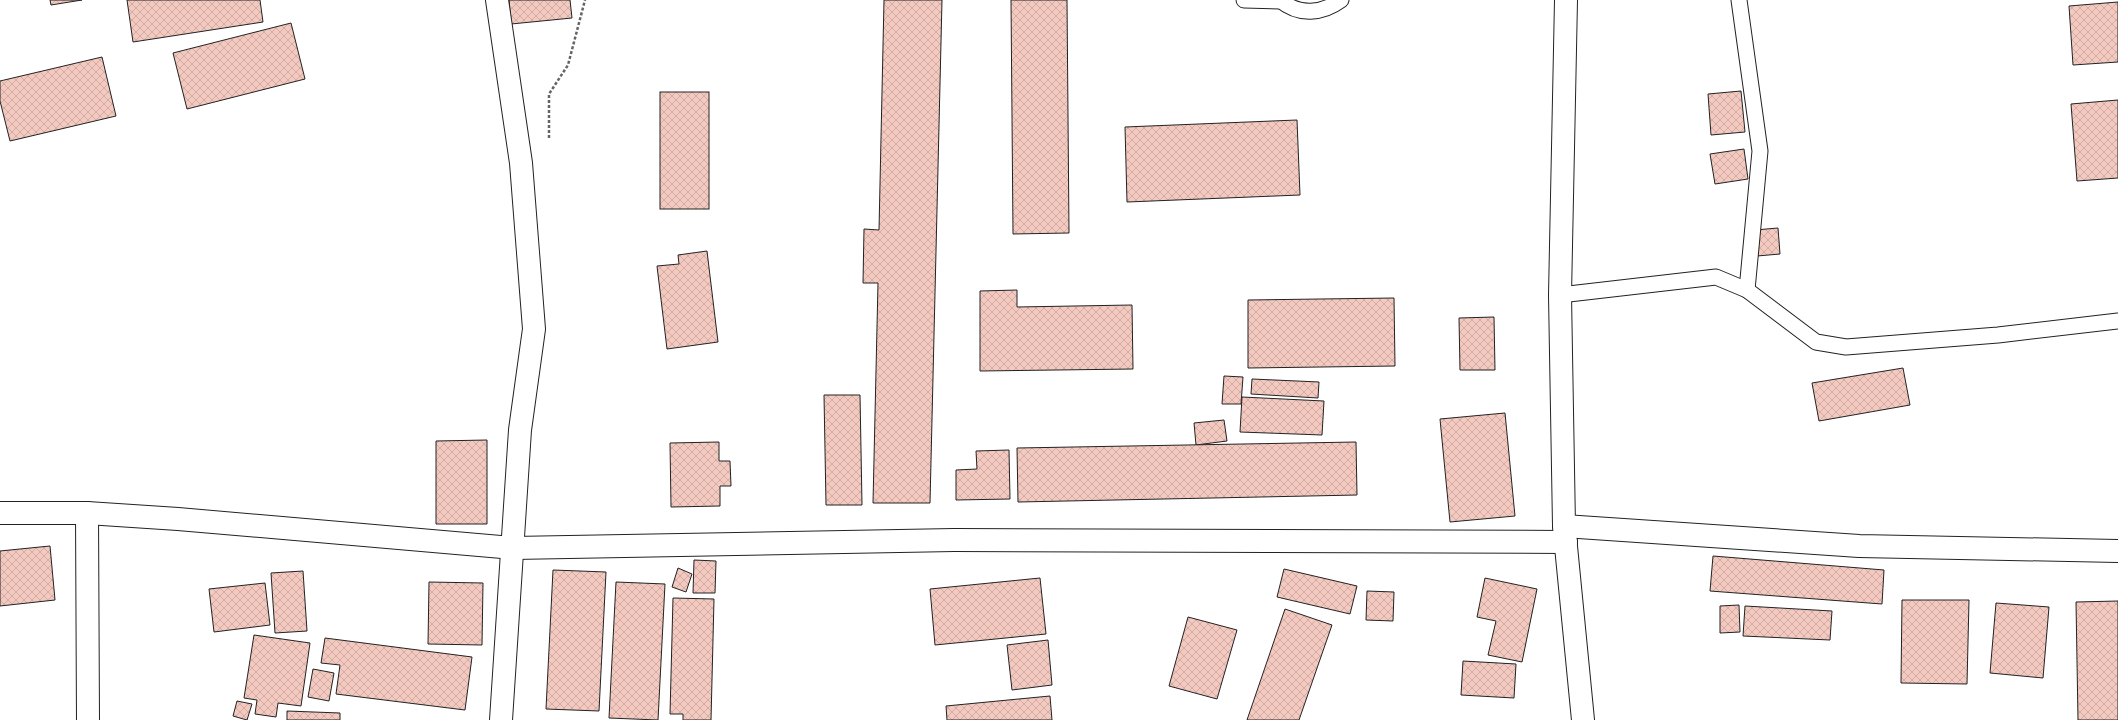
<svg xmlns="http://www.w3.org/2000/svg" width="2118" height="720" viewBox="0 0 2118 720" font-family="Poppins,sans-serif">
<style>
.building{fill:url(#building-cross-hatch);stroke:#222}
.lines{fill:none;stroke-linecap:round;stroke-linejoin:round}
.service-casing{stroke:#222;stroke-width:17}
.minor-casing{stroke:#222;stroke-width:24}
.primary-casing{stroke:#222;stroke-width:24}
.path{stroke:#646464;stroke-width:2.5;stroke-dasharray:3 2;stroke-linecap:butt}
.service{stroke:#fff;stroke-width:15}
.minor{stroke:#fff;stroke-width:22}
.primary{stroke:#fff;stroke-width:22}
</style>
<defs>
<pattern id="building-cross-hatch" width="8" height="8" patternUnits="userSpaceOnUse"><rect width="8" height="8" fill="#f3c9c0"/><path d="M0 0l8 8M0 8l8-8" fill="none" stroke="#d0aca5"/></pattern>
</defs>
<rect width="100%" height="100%" fill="#fff"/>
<g class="building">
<path d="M50,0H82L51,5Z"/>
<path d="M127,0H260L263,22L133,42Z"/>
<path d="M509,0H570L572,18L511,24Z"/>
<path d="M884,0H942L930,503H873L878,283H863L864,229L879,230Z"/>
<path d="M1011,0H1067L1069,233L1013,234Z"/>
<path d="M2118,2V62L2073,65L2069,6Z"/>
<path d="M291,23L305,79L187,109L173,53Z"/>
<path d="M102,57L116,116L10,141L0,101V81Z"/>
<path d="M1741,91L1745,132L1711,135L1708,94Z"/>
<rect x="660" y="92" width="49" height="117"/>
<path d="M2118,100V178L2077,181L2071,104Z"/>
<path d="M1297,120L1300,195L1127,202L1125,127Z"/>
<path d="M1744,149L1748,179L1715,184L1710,154Z"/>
<path d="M1778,228L1780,254L1757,256L1755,230Z"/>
<path d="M707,251L718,342L667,349L657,266L679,264L678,255Z"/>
<path d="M1017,290V307L1132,305L1133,369L980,371V291Z"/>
<path d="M1394,298L1395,366L1248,368V300Z"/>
<path d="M1494,317L1495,370H1460L1459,318Z"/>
<path d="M1903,368L1910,405L1819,421L1812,383Z"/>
<path d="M1224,376L1243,377L1241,404H1222Z"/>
<path d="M1252,379L1319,382L1318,398L1251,394Z"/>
<path d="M824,395H860L862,505H826Z"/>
<path d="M1242,397L1324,401L1322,435L1240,432Z"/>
<path d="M1505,413L1515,516L1450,522L1440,419Z"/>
<path d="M1224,420L1227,441L1196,445L1194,423Z"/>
<path d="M487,440V524H436V441Z"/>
<path d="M719,442V461H730L731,486H720V506L671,507L670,443Z"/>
<path d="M1356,442L1357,495L1018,502L1017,448Z"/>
<path d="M1009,450L1010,499L956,500V470L977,469L976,451Z"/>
<path d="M50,546L55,600L0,606V551Z"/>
<path d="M1713,556L1884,570L1882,604L1710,591Z"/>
<path d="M694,560L716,561L715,593H693Z"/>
<path d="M678,568L692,574L686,592L672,587Z"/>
<path d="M1284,569L1357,586L1350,614L1277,597Z"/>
<path d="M553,570L606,572L599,711L546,709Z"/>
<path d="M303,571L307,631L275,633L271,573Z"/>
<path d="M1040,578L1046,634L935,645L930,589Z"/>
<path d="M1485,578L1537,589L1522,662L1488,655L1496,621L1477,617Z"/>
<path d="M429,582L483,583L482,645L428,644Z"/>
<path d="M616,582L665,584L658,720L609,718Z"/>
<path d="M265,583L270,625L214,632L209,589Z"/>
<path d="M1367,591L1394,592L1393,621L1366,620Z"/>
<path d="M673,598L714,599L711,720H683V714H670Z"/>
<path d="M1902,600H1969L1967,684L1901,683Z"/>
<path d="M2118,601V720H2078L2076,602Z"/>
<path d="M1996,603L2049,607L2043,678L1990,673Z"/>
<path d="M1739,605L1740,632L1720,633V606Z"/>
<path d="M1745,606L1832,611L1830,640L1743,636Z"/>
<path d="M1285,609L1332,625L1299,720H1247Z"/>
<path d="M1188,617L1237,630L1217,699L1169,686Z"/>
<path d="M254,635L310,643L301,706L278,703L276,717L255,714L257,700L244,698Z"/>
<path d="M325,638L472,657L465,710L336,694L340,665L321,663Z"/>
<path d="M1048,640L1052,685L1012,690L1007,645Z"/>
<path d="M1463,661L1516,664L1514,698L1461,695Z"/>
<path d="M313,669L334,673L329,701L308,697Z"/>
<path d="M1050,696L1052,720H947L946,706Z"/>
<path d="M237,701L252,704L247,720L233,716Z"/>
<path d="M287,711L340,713V720H287Z"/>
</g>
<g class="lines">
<g class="service-casing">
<g id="service">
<path d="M1244,0L1281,1"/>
<path d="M1280,0C1299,16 1322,14 1341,0"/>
<path d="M1739,0L1760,151L1747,290"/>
<path d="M1560,295L1716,277L1747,290L1816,342L1846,347L1998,335L2118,321"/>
</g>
</g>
<g class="minor-casing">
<g id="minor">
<path d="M497,0L521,163L534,329L520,430L501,720"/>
<path d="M0,513H87L178,519L513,548L954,540L1566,542"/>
<path d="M87,513L88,720"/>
<path d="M1564,526L1859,546L2118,551"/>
</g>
</g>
<g class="primary-casing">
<path id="primary" d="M1566,0L1560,295L1564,526L1583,720"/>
</g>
<path class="path" d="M549,138V94L568,65L585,0"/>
<use href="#service" class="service"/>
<use href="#minor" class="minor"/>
<use href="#primary" class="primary"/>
</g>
</svg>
